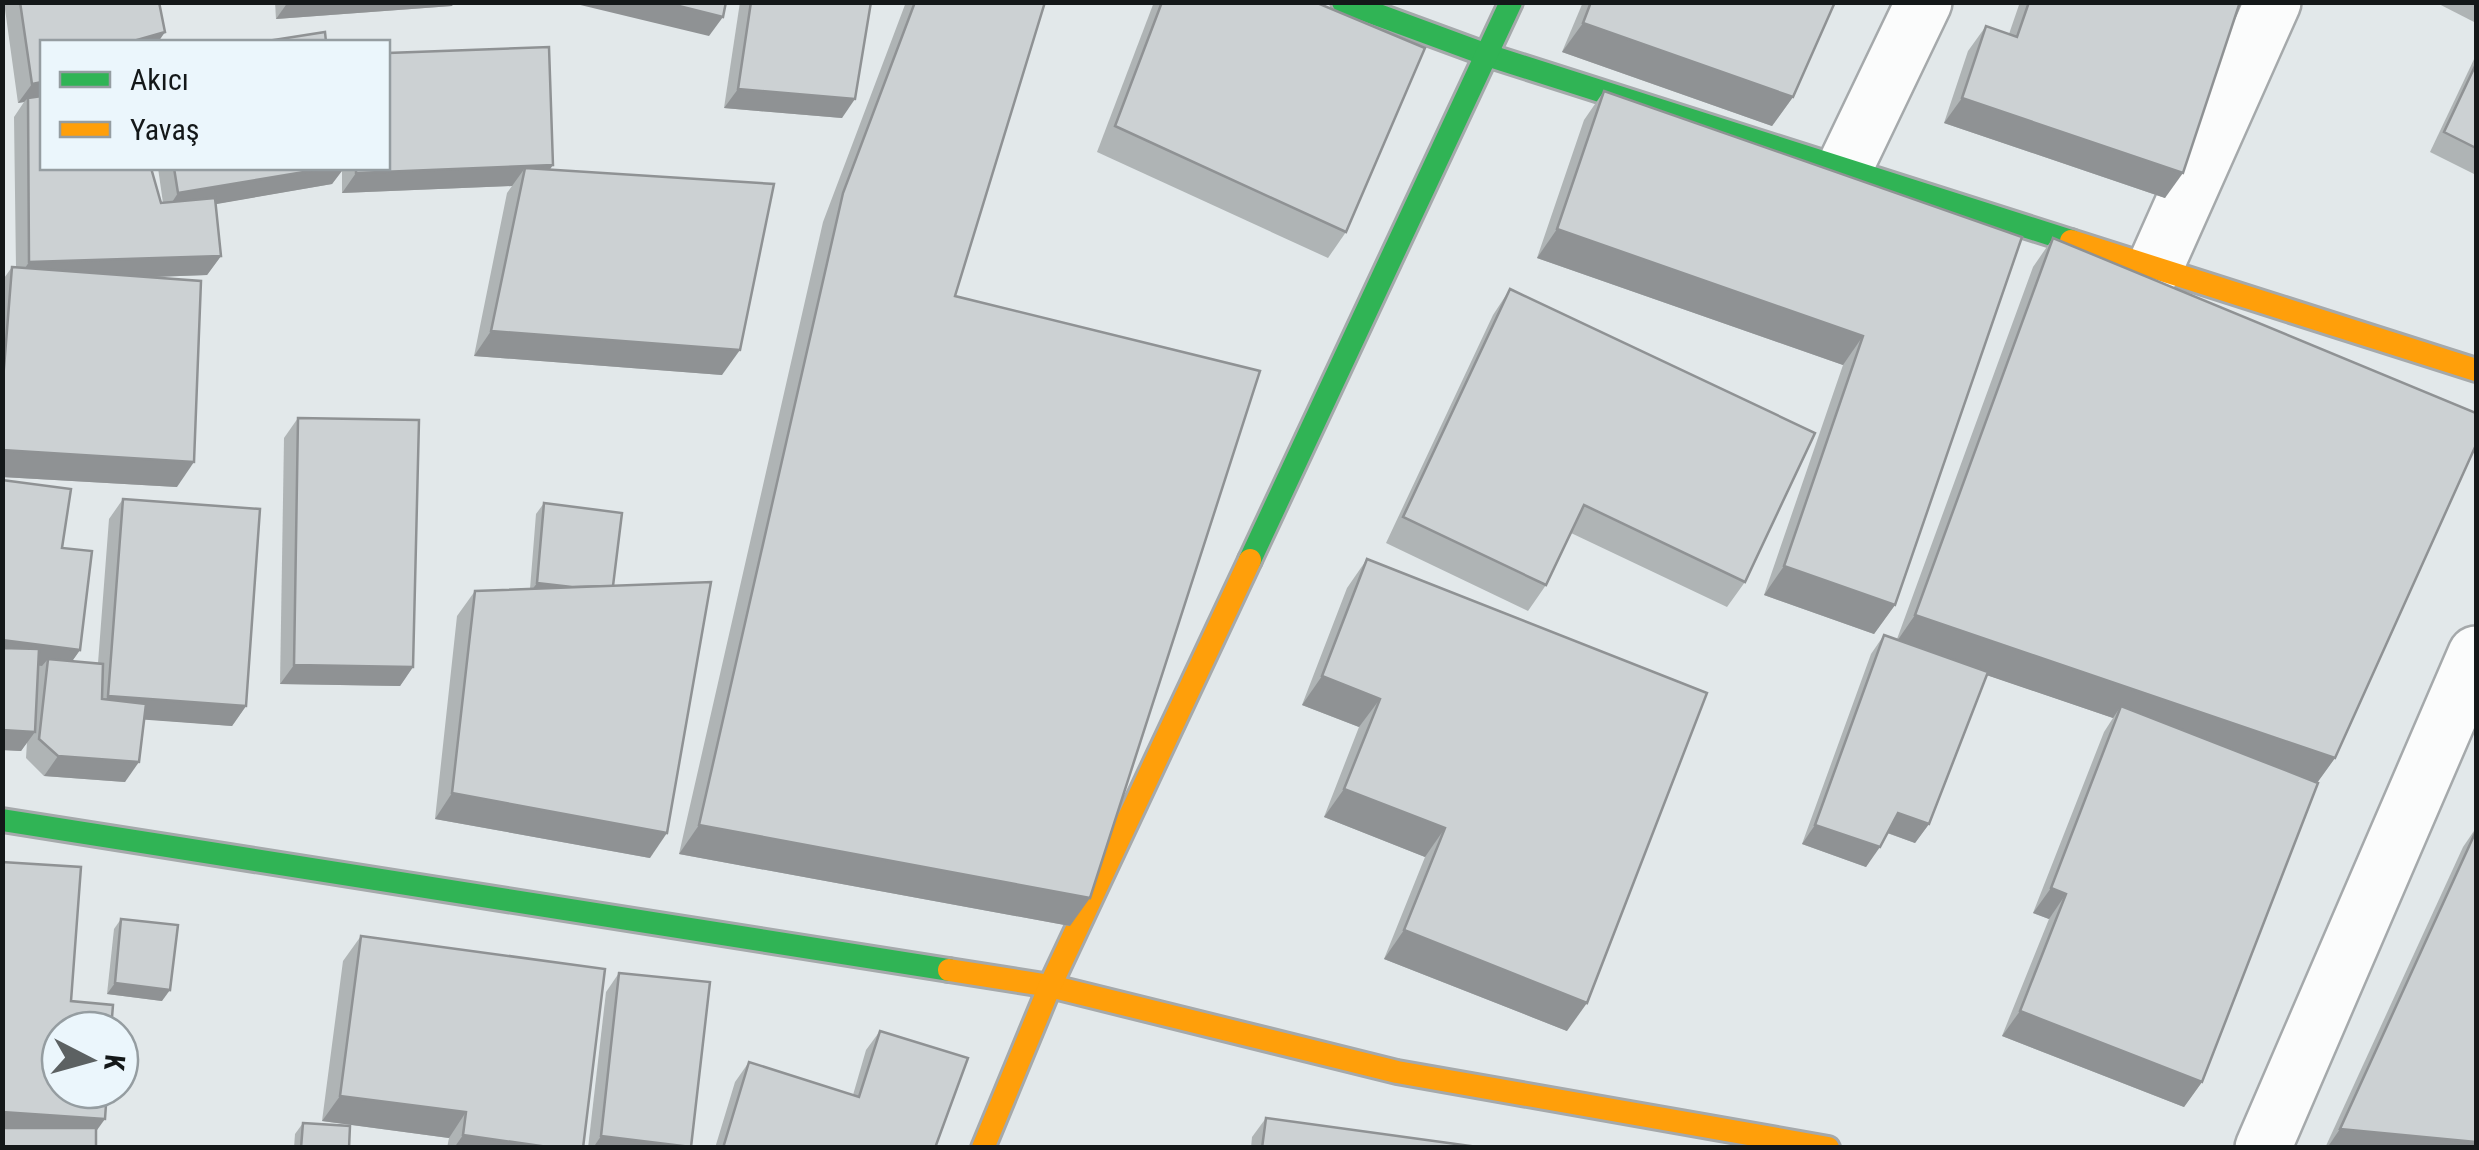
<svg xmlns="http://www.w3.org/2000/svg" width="2479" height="1150" viewBox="0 0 2479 1150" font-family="'Roboto Condensed',sans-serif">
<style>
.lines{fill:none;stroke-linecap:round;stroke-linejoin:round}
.street-casing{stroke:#a5a9ab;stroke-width:60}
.fast-casing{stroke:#a5a9ab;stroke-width:28}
.slow-casing{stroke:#a5a9ab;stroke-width:28}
.street{stroke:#fbfcfc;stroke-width:55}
.fast{stroke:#30b455;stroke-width:22}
.slow{stroke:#ff9f0a;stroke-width:22}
.wall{fill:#afb4b5}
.shaded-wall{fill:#8f9294}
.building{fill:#ccd1d3;stroke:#8f9294;stroke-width:2.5}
</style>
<rect width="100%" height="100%" fill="#e2e8ea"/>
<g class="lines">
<g class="street-casing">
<g id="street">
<path d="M1844,169L1924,2"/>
<path d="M2155,267L2273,2"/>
<path d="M2263,1148L2476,654"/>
</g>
</g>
<g class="fast-casing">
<g id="fast">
<path d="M1343,2L1487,55L2071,241"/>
<path d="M1250,560L1511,2"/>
<path d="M2,820L949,970"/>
</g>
</g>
<g class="slow-casing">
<g id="slow">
<path d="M2071,241L2476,370"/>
<path d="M949,970L1050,986L1397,1072L1828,1148"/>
<path d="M983,1148L1050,986L1250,560"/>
</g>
</g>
<use href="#street" class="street"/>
<use href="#fast" class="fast"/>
<use href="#slow" class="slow"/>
</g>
<g class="wall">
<path d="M4,2H159L165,32L158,42H42L161,203H163L158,168H388L550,170L722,375L474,356L507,193L512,186L342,193V171L332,184L215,204L221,256L207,275L152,277L177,487L2,477V281L12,267L16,268L14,117L24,102L18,103Z"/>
<path d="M275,2H454L452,6L276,19Z"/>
<path d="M740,2H871L842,118L724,108Z"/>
<path d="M906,2H1045L955,296L1070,926L679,854L823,222Z"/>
<path d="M1154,2H1315L1346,232L1328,258L1097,152Z"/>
<path d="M1583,2H1835L1793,97L1772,126L1562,52Z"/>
<path d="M2020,2H2240L2165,198L1944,123L1968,51L1986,26L2009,34Z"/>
<path d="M2435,2H2476V23Z"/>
<path d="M2476,55V175L2430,152Z"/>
<path d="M1604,91L2022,237L1895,605L1874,634L1764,595L1843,365L1537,258L1584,120Z"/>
<path d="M2053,238L2335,758L2317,783L2202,1082L2184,1107L2002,1036L2049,919L2033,913L2104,732L2113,718L1987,675L1929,824L1915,843L1887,833L1866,867L1802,844L1871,654L1884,635L1897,639L2033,267Z"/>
<path d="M1510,289L1745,582L1727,607L1571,533L1546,585L1528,611L1386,543L1493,315Z"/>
<path d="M298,418L413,667L400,686L280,684L284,438Z"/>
<path d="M2,480L62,548L80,650L72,661L98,663L109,519L123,499L246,706L232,726L144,719L125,782L44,776L26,758L27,742L21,751L2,750Z"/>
<path d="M544,503L613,586L650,858L435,819L457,616L475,591L530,589L536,514Z"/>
<path d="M1367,559L1567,1031L1384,959L1425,857L1324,817L1359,727L1302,705L1347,588Z"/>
<path d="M2476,828V1148H2325L2463,847Z"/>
<path d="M121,919L162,1001L107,994L114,929Z"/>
<path d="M361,936L583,1148H447L449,1138L322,1121L343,961Z"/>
<path d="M619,973L710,982L690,1148H588L606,992Z"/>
<path d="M880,1031L935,1148H715L735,1082L749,1062L853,1095L866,1050Z"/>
<path d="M1266,1118L1485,1148H1251L1252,1137Z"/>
<path d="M303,1123L349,1148H294L295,1134Z"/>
</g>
<g class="shaded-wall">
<path d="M288,2H454L452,6L276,19Z"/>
<path d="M568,2H663L723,17L709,36Z"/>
<path d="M1583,23L1793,97L1772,126L1562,52Z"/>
<path d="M165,32L158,42H130Z"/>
<path d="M42,82V100L28,98L24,102L18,103L32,84Z"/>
<path d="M738,89L855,99L842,118L724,108Z"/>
<path d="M1962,98L2183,173L2165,198L1944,123Z"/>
<path d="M553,165L539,185L525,168L512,186L342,193L356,173Z"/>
<path d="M328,168H344L332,184L165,213L178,193Z"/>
<path d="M1557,229L1863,336L1843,365L1537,258Z"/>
<path d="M221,256L207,275L16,282L29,262Z"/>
<path d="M491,331L740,350L722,375L474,356Z"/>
<path d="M2,450L194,462L177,487L2,477Z"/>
<path d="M1784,566L1895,605L1874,634L1764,595Z"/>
<path d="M537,583L612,592L529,594Z"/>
<path d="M1915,615L2335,758L2314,787L2121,706L2113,718L1895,644Z"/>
<path d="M2,640L80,650L66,670L48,659L42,666L2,661Z"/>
<path d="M294,665L413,667L400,686L280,684Z"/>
<path d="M1322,676L1380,699L1359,727L1302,705Z"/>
<path d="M108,696L246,706L232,726L94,716Z"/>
<path d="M2,730L35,732L21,751L2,750Z"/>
<path d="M58,756L139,762L125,782L44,776Z"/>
<path d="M1344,789L1445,828L1425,857L1324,817Z"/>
<path d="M452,793L667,833L650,858L435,819Z"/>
<path d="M1898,813L1929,824L1915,843L1885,832Z"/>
<path d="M699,825L1090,898L1070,926L679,854Z"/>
<path d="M1815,825L1880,847L1866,867L1802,844Z"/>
<path d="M2051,888L2066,894L2049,919L2033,913Z"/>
<path d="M1404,930L1587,1003L1567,1031L1384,959Z"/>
<path d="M115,983L170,990L162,1001L107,994Z"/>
<path d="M2020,1011L2202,1082L2184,1107L2002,1036Z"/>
<path d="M340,1096L466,1112L449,1138L322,1121Z"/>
<path d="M2,1112L105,1119L87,1144L2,1139Z"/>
<path d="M2340,1129L2476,1142V1148H2327Z"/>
<path d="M463,1135L555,1148H454Z"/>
<path d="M601,1136L691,1147L593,1148Z"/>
</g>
<g class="building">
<path d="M20,2H159L165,32L130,42H42V82L32,84Z"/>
<path d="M663,2H726L723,17Z"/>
<path d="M751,2H871L855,99L738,89Z"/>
<path d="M915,2H1045L955,296L1260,371L1090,898L699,825L843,193Z"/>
<path d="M1162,2H1315L1425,48L1346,232L1115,126Z"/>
<path d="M1591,2H1835L1793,97L1583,23Z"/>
<path d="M2029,2H2240L2183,173L1962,98L1986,26L2017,37Z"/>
<path d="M325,32L326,42H261Z"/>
<path d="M549,47L553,165L356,173V168H388V53Z"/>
<path d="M2476,64V148L2444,132Z"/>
<path d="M1604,91L2022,237L1895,605L1784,566L1863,336L1557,229Z"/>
<path d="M42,96V168H151L161,203L215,198L221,256L29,262L28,98Z"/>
<path d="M174,168H328L178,193Z"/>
<path d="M525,168L774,184L740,350L491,331Z"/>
<path d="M2053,238L2476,413V445L2335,758L1915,615Z"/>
<path d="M12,267L201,281L194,462L2,450V393Z"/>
<path d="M1510,289L1815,433L1745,582L1584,505L1546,585L1403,517Z"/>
<path d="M298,418L419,420L413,667L294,665Z"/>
<path d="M2,480L71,489L62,548L92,551L80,650L2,640Z"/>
<path d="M123,499L260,509L246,706L108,696Z"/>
<path d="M544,503L622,513L613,586L572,587L537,583Z"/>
<path d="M1367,559L1707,693L1587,1003L1404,930L1445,828L1344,789L1380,699L1322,676Z"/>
<path d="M711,582L667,833L452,793L475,591Z"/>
<path d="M1884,635L1988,672L1929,824L1898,813L1880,847L1815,825Z"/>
<path d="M2,648L39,649L35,732L2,730Z"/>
<path d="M48,659L103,664L102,699L146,704L139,762L58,756L39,739Z"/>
<path d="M2121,706L2318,783L2202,1082L2020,1011L2066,894L2051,888Z"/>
<path d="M2476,831V1142L2340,1129Z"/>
<path d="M2,862L81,867L71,1001L113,1005L111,1030H60V1090H107L105,1119L2,1112Z"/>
<path d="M121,919L178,925L170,990L115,983Z"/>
<path d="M361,936L605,969L583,1148H555L463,1135L466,1112L340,1096Z"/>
<path d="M619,973L710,982L691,1147L601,1136Z"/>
<path d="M880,1031L968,1058L935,1148H723L749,1062L859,1097Z"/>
<path d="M1266,1118L1485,1148H1262Z"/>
<path d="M303,1123L350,1126L349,1148H301Z"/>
<rect x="2" y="1128" width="94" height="20"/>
</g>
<rect width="2479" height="1150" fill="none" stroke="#141819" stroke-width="10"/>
<rect x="40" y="40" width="350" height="130" fill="#ebf6fc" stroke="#959da1" stroke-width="2.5"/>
<rect x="60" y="72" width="50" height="15" fill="#30b455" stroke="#959da1" stroke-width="2.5"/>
<text x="130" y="90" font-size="30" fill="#141819">Akıcı</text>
<rect x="60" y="122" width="50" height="15" fill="#ff9f0a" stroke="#959da1" stroke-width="2.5"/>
<text x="130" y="140" font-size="30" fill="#141819">Yavaş</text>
<g transform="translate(90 1060) rotate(96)"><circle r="48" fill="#ebf6fc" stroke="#959da1" stroke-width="2.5"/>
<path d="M0-8L18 38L0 25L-18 38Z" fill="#5c6162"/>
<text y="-15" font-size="28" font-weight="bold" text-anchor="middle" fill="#141819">K</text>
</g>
</svg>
